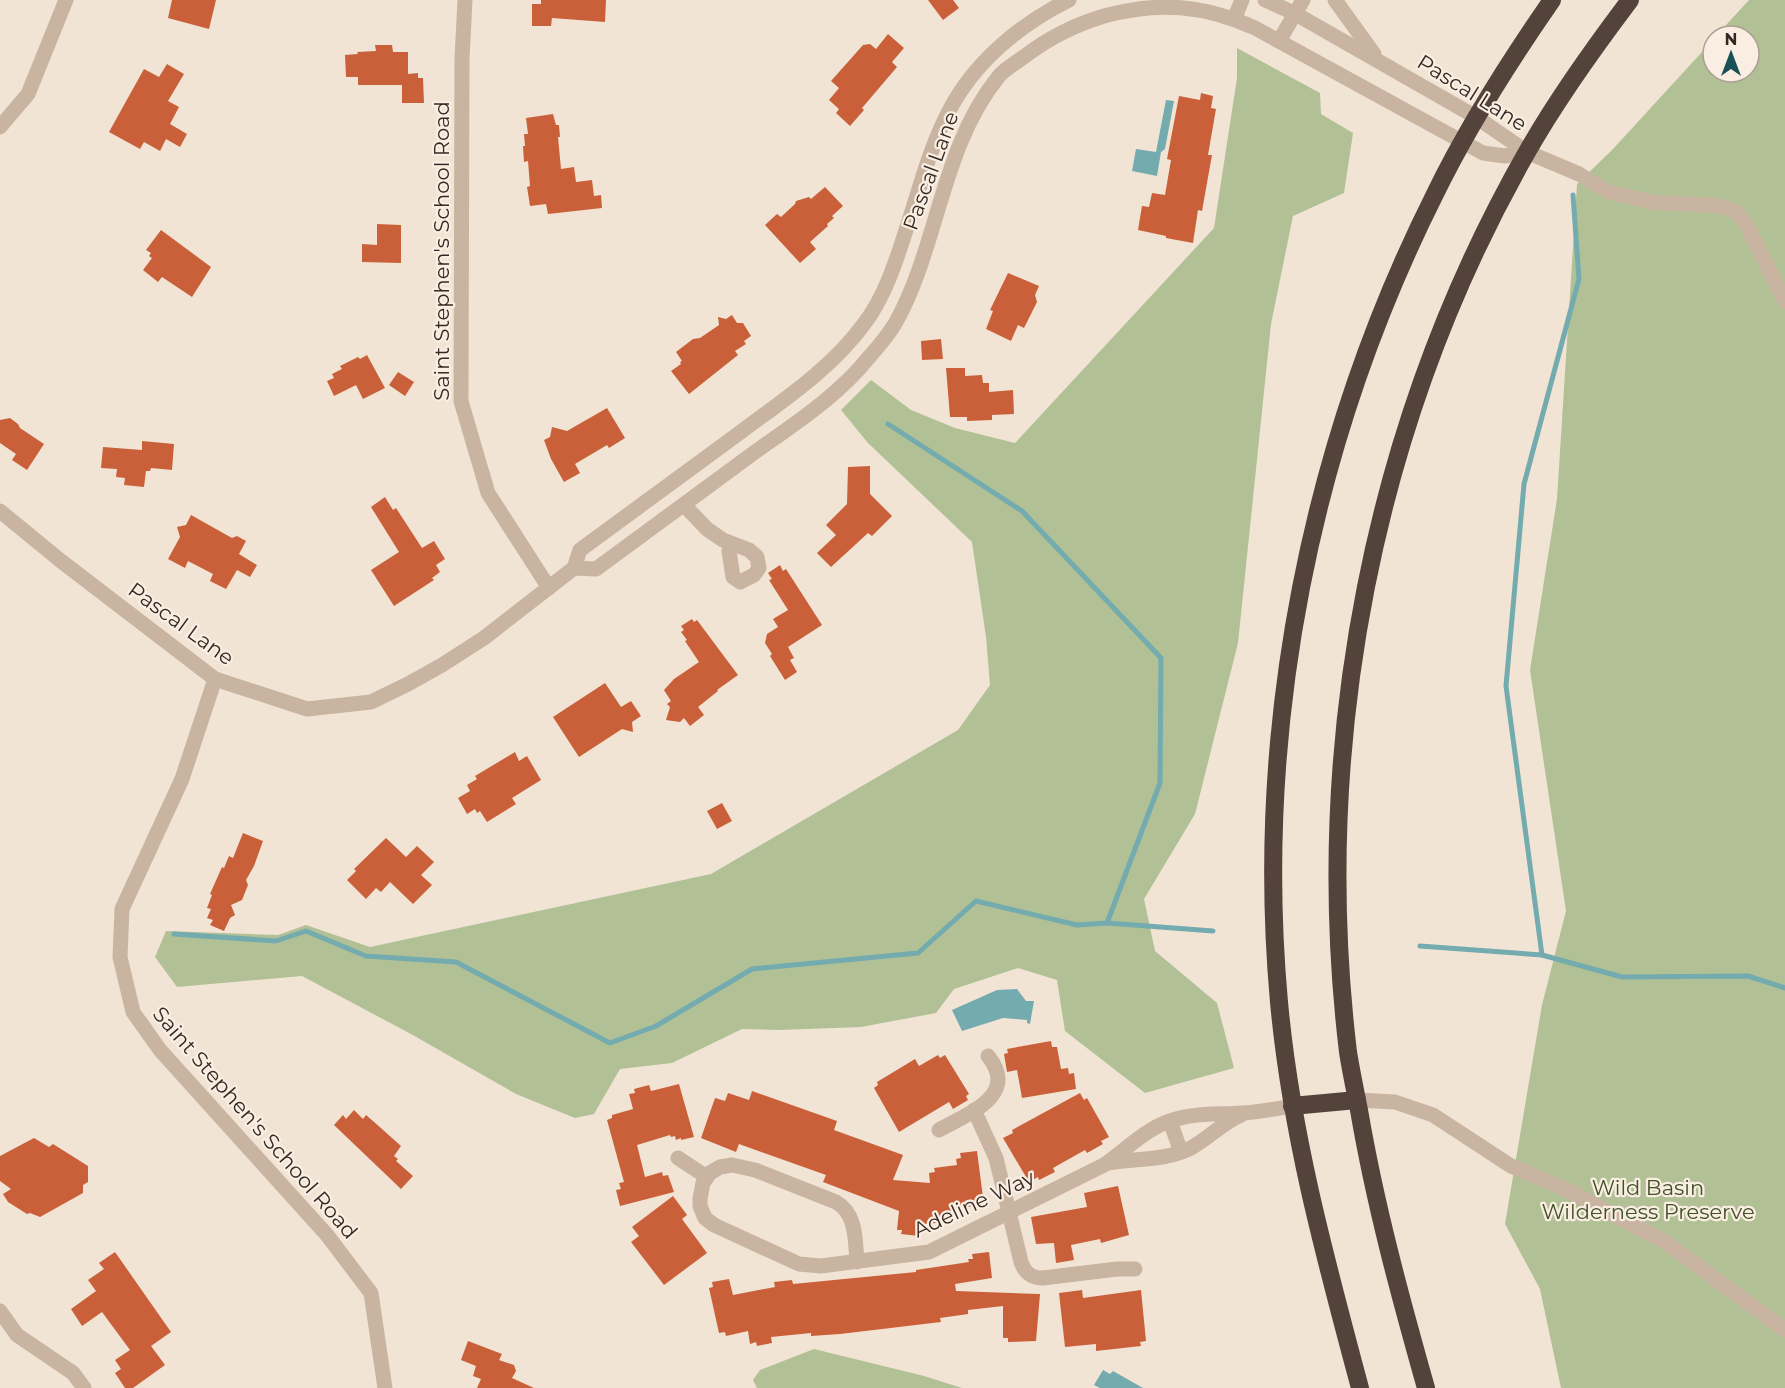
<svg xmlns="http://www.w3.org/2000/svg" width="1785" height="1388" viewBox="0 0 1785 1388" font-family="Montserrat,sans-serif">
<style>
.green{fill:#b1c095}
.water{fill:#73abaf}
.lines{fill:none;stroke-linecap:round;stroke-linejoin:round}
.stream{stroke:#73abaf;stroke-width:5}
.building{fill:#ca6039}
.minor{stroke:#c9b4a1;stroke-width:15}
.highway{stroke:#54433b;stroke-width:18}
.labels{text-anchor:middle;stroke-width:4.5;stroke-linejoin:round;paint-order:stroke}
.street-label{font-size:21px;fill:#332924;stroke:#f9eee1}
.park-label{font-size:21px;fill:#415227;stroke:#f9eee1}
</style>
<rect width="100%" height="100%" fill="#f1e4d5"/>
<g class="green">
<path d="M1749,0H1785V1388H1561L1540,1289L1505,1224L1542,1005L1566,911L1530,670L1557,499L1577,184L1613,149L1713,40V72H1749V36H1716Z"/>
<path d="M1237,48L1320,93L1321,114L1353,133L1344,193L1293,216L1271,324L1238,643L1195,814L1144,899L1155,951L1217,1003L1234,1068L1145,1093L1065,1031L1057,980L1018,968L954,989L936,1013L861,1027L780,1030L742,1029L672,1063L620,1069L594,1114L575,1118L516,1094L411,1034L302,976L177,987L155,957L166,931L278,935L306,925L370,947L711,874L958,730L990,685L986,637L972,542L868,443L841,410L871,380L911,410L955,428L1015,443L1214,228L1237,78Z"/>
<path d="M814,1349L924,1376L962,1388H757L753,1380L760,1370Z"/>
</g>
<g class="water">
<path d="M1166,100L1174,101L1165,149L1161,152L1157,176L1132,171L1136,149L1156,152Z"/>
<path d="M1017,989L1026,1001H1034L1030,1024L1027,1023V1020L1003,1018L962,1031L952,1010L997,990Z"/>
<path d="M1103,1370L1110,1374L1113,1371L1143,1388H1100L1094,1385Z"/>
</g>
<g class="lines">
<g class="stream">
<path d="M1573,195L1579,279L1524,484L1506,686L1542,955L1622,977L1748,976L1785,988"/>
<path d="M888,424L1022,511L1161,658L1160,783L1107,923"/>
<path d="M174,934L276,941L306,931L366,956L456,962L610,1043L656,1026L752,969L918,953L976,901L1077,925L1107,923L1213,931"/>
<path d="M1420,946L1542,955"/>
</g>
</g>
<g class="building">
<path d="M172,0H216L209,29L168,18Z"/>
<path d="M541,0H606L605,22L552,18L551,26H532V4H541Z"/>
<path d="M928,0H953L959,8L943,20Z"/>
<path d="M888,34L904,48L892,62L897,67L862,108L864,110L850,126L836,113L839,109L829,100L839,88L831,81L863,45L870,44L876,49Z"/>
<path d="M375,45H392L393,52H408V74L418,73V78H423L424,103H402V85H358V77H346L345,55L358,54L357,52L376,51Z"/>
<path d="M167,64L184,74L168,101L179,107L170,124L187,134L180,147L166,139L160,151L144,142L140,149L109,132L144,69L159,77Z"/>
<path d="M1201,93L1213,96L1211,108L1216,109L1208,155H1212L1202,211L1198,210L1193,243L1166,238V236L1138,230L1142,206L1149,207L1152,193L1165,195L1171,160L1167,159L1179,96L1200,100Z"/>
<path d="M553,114L556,125H559L560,137H558L561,169L574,167L576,182L592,180L594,196L601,195L602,208L548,214L546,204L530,206L527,187L530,186L528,161L524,162L523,146H525L524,134H528L526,118Z"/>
<path d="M825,187L843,206L832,216L834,218L827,224L828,226L810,242L816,249L800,263L765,225L777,214L781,217L795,204L796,201L809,197L811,199Z"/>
<path d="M377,224L401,225V263L362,262V244L377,245Z"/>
<path d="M161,230L211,267L192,297L162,277L158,282L143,270L152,258L149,256L151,253L146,250Z"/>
<path d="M1008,273L1039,286L1035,295L1037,302L1024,328L1018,325L1011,341L986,329L993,311L990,310Z"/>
<path d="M732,315L737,323H743L751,336L744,341L746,344L735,351L738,355L689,394L671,371L681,364L680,362L682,361L676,352L693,339L700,338L719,325L718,317L726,319Z"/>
<path d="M941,339L943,359L922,360L921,341Z"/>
<path d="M367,355L385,388L363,399L356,385L334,396L327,381L334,378L332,374L342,369L340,366L358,357L360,359Z"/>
<path d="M946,368H965V376L982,375L983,383H989V392L1013,390L1014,414L992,415V420L967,421V417H950Z"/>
<path d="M398,372L414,382L405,396L389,385Z"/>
<path d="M607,408L625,438L609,448L607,445L575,464L580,473L564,482L551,459L544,440L550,437L552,427L567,431Z"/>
<path d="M10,418L18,424L20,428L44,444L27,470L12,460L16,454L0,443V420Z"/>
<path d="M142,441L174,444L172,470L151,468L150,471H146L144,487L124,485L125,478L116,477L117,469L101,468L103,447L142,450Z"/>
<path d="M870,466V494L892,516L872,536L868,533L831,567L817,553L836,535L826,525L847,504L848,467Z"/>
<path d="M385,497L393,510L396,508L422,548L434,541L445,559L436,565L440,572L432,578L434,580L394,606L371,570L399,552L371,507Z"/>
<path d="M191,515L232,538L237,536L246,541L239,554L257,565L250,577L237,570L226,589L210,581L213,574L188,561L185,568L168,559L180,537L177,527L186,525Z"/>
<path d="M780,565L783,571L786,569L822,625L788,647L794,658L790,660L797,672L785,680L770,656L772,654L765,643L767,634L778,627L773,619L788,610L769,580L772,579L768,573Z"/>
<path d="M692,619L694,622L697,620L738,675L717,690L718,691L698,707L704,715L690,726L684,718L680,722L666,720L670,707L667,704L671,701L664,690L674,679L699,662L685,641L687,640L681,632L684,630L681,626Z"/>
<path d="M605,683L621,707L631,701L641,716L632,722L633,732L622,729L579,757L553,717Z"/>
<path d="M515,752L519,761L527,756L541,780L512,798L516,804L487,822L480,811L477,813L475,809L467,814L458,798L470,791L467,785L477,779L475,776Z"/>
<path d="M722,803L732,821L717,829L707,811Z"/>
<path d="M243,833L263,841L254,866L246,880L248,885L242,900L231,905L235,915L230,918L224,931L210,925L213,920L207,918L211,909L207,908L212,895L210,894L222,867L224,868L229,856L233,858Z"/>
<path d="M386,838L406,857L417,846L434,862L421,875L432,885L413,904L390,882L381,892L376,888L366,899L347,880L356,871L354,869Z"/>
<path d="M1051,1041L1052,1047H1057L1061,1069L1068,1068L1069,1074L1074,1073L1076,1089L1022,1098L1017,1070L1007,1072L1004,1054L1008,1053L1007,1049Z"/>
<path d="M938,1055L940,1058L945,1055L969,1094L966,1096L968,1100L953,1109L949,1102L899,1132L874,1088L878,1085L877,1082L915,1059L919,1066Z"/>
<path d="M679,1084L694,1137L681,1140V1138L676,1140L675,1136L671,1137L670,1135L637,1145L645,1177L662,1172L663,1176L668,1175L674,1192L620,1206L616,1190L621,1189L619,1183L624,1182L607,1120L612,1118V1115L633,1109L629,1094L635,1093L634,1089L649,1085L651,1091Z"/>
<path d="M752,1091L837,1121L834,1130L903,1155L893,1180L930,1183L929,1173L935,1172L934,1168L957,1165L956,1159L961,1158L960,1153L977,1151L984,1205L956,1208L957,1220L920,1225L919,1236L901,1234L902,1230H897L899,1211L823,1182L826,1175L739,1144L736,1152L701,1138L715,1098L725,1101L728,1093L749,1100Z"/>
<path d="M1080,1093L1084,1100L1087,1098L1109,1137L1101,1141L1103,1144L1087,1153L1085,1150L1053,1168L1055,1172L1039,1180L1038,1177L1029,1182L1003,1138L1013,1133L1012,1130Z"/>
<path d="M354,1110L363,1119L366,1115L373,1121L401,1146L394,1156L398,1159L396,1161L413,1176L401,1189L334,1125L343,1115L346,1119Z"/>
<path d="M34,1138L49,1147L53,1144L88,1166V1182L83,1185V1193L40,1217L30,1213L27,1214L8,1202L3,1194L11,1189L0,1181V1156Z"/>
<path d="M1118,1186L1129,1235L1101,1243L1100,1239L1071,1245L1074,1260L1056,1263L1054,1243L1036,1244L1031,1217L1087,1207L1084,1193Z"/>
<path d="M673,1196L687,1215L682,1219L707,1253L664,1285L631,1242L639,1236L632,1227Z"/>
<path d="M115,1252L171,1332L151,1346L165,1365L133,1388H125L115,1373L121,1369L115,1360L130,1350L102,1312L82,1326L71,1309L96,1291L88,1280L104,1269L99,1263Z"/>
<path d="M989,1252L992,1278L955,1284L956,1291L1040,1294L1036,1341L1008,1342V1338H1003V1306L968,1310V1314L940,1318L941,1322L840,1334L811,1336V1333L771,1337L772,1343L757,1346L756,1342L750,1344L748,1331L726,1336L725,1332L719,1333L709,1288L713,1287L712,1282L729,1279L733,1295L775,1287L774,1282L792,1280L793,1284L916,1272V1270L969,1262L968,1259H973L972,1254Z"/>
<path d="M1082,1290L1083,1298L1141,1290L1146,1341L1140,1342L1141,1346L1096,1351V1344L1065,1347L1059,1293Z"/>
<path d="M468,1341L502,1354L499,1360L514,1365L516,1371L512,1378L534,1388H477L481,1379L473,1376L476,1366L461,1360Z"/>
</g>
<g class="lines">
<g class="minor">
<path d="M465,0L462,58L461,401L488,493L549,588"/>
<path d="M1265,0L1294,13L1476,117L1527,152L1579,174L1608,192L1652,202L1722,206L1737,212L1745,222L1785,301"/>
<path d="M1335,0L1374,54"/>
<path d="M1234,19L1242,0"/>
<path d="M1279,41L1303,0"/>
<path d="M0,127L28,94L66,0"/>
<path d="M684,505L707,529L723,540L749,550L757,557L759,568L754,575L740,582L733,577L729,551L731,543"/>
<path d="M0,511L61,561L215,679L307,709L371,702L408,684L442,665L484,638L574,568L580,550C633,511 685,473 738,434C782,401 831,369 864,324C886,295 897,258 908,224C920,187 930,148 948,113C973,63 1020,24 1069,0"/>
<path d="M574,568L596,569C649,530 702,491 755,452C796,423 839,395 870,356C879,346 889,334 896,322C939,244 941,147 999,76C1006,68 1017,62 1025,56C1050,37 1074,25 1104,16C1159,1 1204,5 1255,28L1483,153L1505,156L1527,152"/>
<path d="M215,679L182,779L122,909L120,957L133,1012L160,1050L327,1235L371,1293L385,1388"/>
<path d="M1357,1100L1395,1102L1433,1115L1511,1166L1563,1188L1665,1242L1785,1330"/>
<path d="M974,1110L996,1158L1021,1262C1025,1273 1031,1278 1043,1278L1117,1269H1135"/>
<path d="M1170,1121L1181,1152"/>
<path d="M939,1130C967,1114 1020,1096 988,1056"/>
<path d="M678,1158L707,1177"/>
<path d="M1109,1163C1136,1158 1164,1161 1189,1149C1208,1139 1222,1123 1241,1115"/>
<path d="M857,1262C855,1240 857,1214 836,1202L755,1170L732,1165L720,1167L710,1173L703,1183L700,1199V1206L705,1218L714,1225L799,1264L821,1266L929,1252L1104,1165C1123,1152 1139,1135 1160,1125C1187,1112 1214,1115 1242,1113C1259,1112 1276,1109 1292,1106"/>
<path d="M0,1311L17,1335L73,1373L84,1388"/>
</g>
<g class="highway">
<path d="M1292,1106L1357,1100"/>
<path d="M1360,1388C1326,1261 1291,1134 1279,1002C1254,726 1311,441 1435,194C1468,126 1509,62 1552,0"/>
<path d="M1426,1388C1400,1296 1375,1204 1359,1110C1355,1090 1351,1071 1348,1052C1311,743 1373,422 1527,152C1557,99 1593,49 1630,0"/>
</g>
</g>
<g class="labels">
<g class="street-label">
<text transform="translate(1472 93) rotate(32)" y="7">Pascal Lane</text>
<text transform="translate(931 171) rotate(-70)" y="7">Pascal Lane</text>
<text transform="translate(442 251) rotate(-90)" y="7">Saint Stephen's School Road</text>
<text transform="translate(181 624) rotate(36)" y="7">Pascal Lane</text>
<text transform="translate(255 1123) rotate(49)" y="7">Saint Stephen's School Road</text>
<text transform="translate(974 1204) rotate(-25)" y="7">Adeline Way</text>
</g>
<g class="park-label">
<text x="1648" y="1195">Wild Basin<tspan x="1648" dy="24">Wilderness Preserve</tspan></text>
</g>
</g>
<g transform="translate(1731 54)"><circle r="28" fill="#f9eee1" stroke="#aa9f95" stroke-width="1.5"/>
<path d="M0-4.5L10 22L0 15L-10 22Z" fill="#195055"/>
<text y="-9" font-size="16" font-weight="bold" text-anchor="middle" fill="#332924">N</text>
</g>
</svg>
